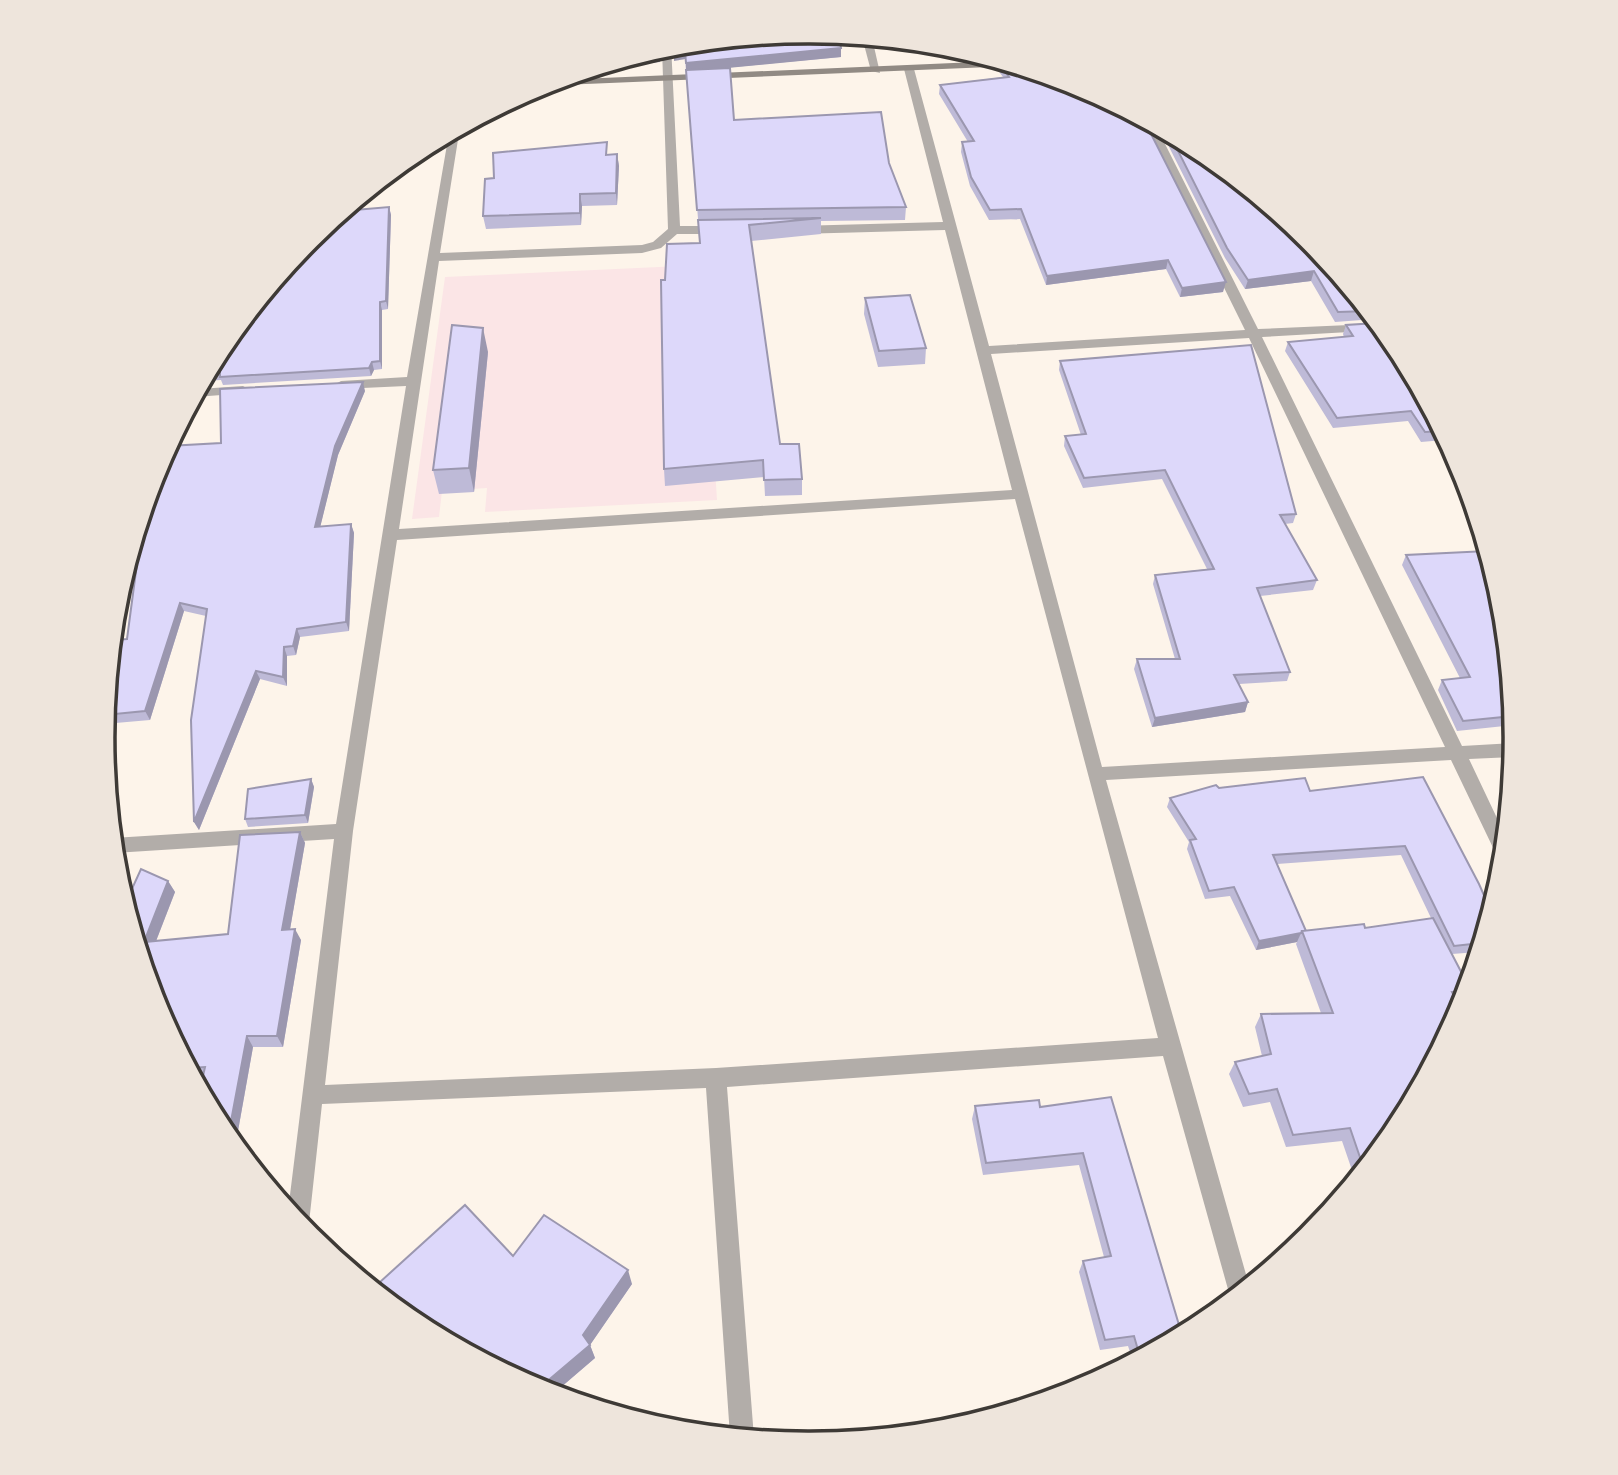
<svg xmlns="http://www.w3.org/2000/svg" width="1618" height="1475" viewBox="0 0 1618 1475" font-family="Raleway,sans-serif">
<style>
.education{fill:#fbe5e6}
.lines{fill:none;stroke-linecap:round;stroke-linejoin:round}
.street{fill:#b2ada9;fill-rule:evenodd}
.secondary{fill:#918a84;fill-rule:evenodd}
.wall{fill:#bebad7;fill-rule:evenodd}
.shaded-wall{fill:#9b97af}
.building{fill:#ddd8fa;stroke:#9b97af;stroke-width:2}
.rim{fill:none;stroke:#3e3a36;stroke-width:3.5}
</style>
<rect width="100%" height="100%" fill="#fdf4ea"/>
<path class="education" d="M702,265L717,500L485,512L487,488L442,491L439,517L412,519L445,277Z"/>
<g class="lines">
<g class="street">
<path d="M862,37L872,38L880,73L871,71Z"/>
<path d="M671,45L680,226H723L729,230L723,234H677L661,248L642,253L439,261L399,529L1012,490L945,230L797,234L791,230L797,226L943,222L904,69L909,66L914,69L989,346L1245,330L1142,122L1144,120L1156,126L1258,329L1372,324V330L1367,331L1262,337L1462,746L1514,743L1513,757L1469,759L1505,835L1503,858L1497,856L1451,760L1106,780L1249,1285L1231,1300L1163,1056L727,1087L754,1438L730,1436L706,1088L322,1104L309,1223L305,1231L288,1211L334,839L114,853L113,838L336,824L406,386L341,389L334,385L341,381L407,377L449,133L460,127L440,253L642,245L653,242L668,229L662,48ZM1249,338L1445,747L1102,767L991,354ZM1015,499L1158,1038L716,1068L325,1085L353,831L397,540Z"/>
<path d="M243,386L250,390L248,393L195,397L199,389Z"/>
</g>
<path class="secondary" d="M1000,61L1014,66L538,86L556,80Z"/>
</g>
<g class="wall">
<path d="M809,32L841,57L723,68L734,120L889,163L906,207L905,220L821,221V234L751,241L780,444L802,479V495L765,496L764,477L665,486L664,469L665,280L700,243L685,59L674,61Z"/>
<path d="M998,61L1223,292L1180,297L1166,269L1046,285L1020,219L989,220L970,186L961,152L962,142H968L939,94L940,85L1003,77L997,69Z"/>
<path d="M1160,129L1202,151L1308,239L1375,319L1335,322L1311,281L1245,289L1225,258Z"/>
<path d="M609,154H617L619,166L617,205L582,206L581,225L486,229L483,216L494,178Z"/>
<path d="M389,207L391,215L388,309L382,310V369L374,370L371,376L223,385L221,380L203,381L222,345Z"/>
<path d="M865,298L926,348L925,364L878,367L864,314Z"/>
<path d="M1346,325L1396,346L1460,465L1444,440L1421,442L1408,421L1333,428L1285,351L1288,342L1344,337L1343,334Z"/>
<path d="M488,352L474,492L439,494L433,470Z"/>
<path d="M1060,361L1296,514L1293,523L1285,524L1317,580L1313,590L1260,596L1290,672L1287,681L1239,684L1248,702L1245,712L1152,727L1134,669L1137,659H1175L1153,584L1155,575L1207,569L1162,479L1083,488L1064,446L1065,436L1081,435L1059,370Z"/>
<path d="M365,391L338,455L320,527L351,524L354,533L349,631L300,637L296,655L287,656V686L260,679L199,830L194,822L206,616L184,611L150,720L104,724L113,640L127,639L136,565H132L129,559L157,467Z"/>
<path d="M1406,555L1502,600L1514,725L1457,731L1438,690L1442,680L1460,678L1402,565Z"/>
<path d="M1423,777L1491,911L1478,952L1452,954L1468,985L1464,998L1461,1003H1459L1396,1130L1355,1179L1342,1141L1286,1147L1270,1102L1243,1107L1229,1074L1235,1062L1262,1056L1255,1027L1261,1014L1321,1013L1296,944L1297,942L1256,950L1230,896L1205,899L1187,849L1189,842L1167,807L1170,798L1219,788L1310,791ZM1401,855L1431,918L1365,928L1306,930L1277,864Z"/>
<path d="M311,779L314,787L308,823L248,827L245,819Z"/>
<path d="M300,832L305,843L290,929L301,940L283,1047H253L236,1142H232L222,1129L203,1078H195L157,1007L125,904L168,881L175,892L156,941L228,934Z"/>
<path d="M1111,1097L1182,1335L1133,1361L1128,1346L1100,1350L1079,1272L1083,1261L1104,1257L1079,1165L983,1175L972,1119L975,1106L1040,1107Z"/>
<path d="M513,1256L632,1284L590,1345L595,1358L553,1394L538,1390L416,1324L404,1314L389,1296L380,1282Z"/>
</g>
<g class="shaded-wall">
<path d="M841,48V57L686,72V63Z"/>
<path d="M660,49V62L604,68L603,66Z"/>
<path d="M685,51V59L674,61V52Z"/>
<path d="M617,154L619,166L617,205L616,193Z"/>
<path d="M580,194L582,206L581,225L580,213Z"/>
<path d="M389,207L391,215L388,309L386,301Z"/>
<path d="M1168,260L1166,269L1046,285L1047,276Z"/>
<path d="M1314,271L1311,281L1245,289L1248,280Z"/>
<path d="M1226,282L1223,292L1180,297L1182,288Z"/>
<path d="M380,302L382,310V369L380,361Z"/>
<path d="M483,328L488,352L474,492L469,468Z"/>
<path d="M372,362L374,370L371,376L369,368Z"/>
<path d="M363,382L365,391L338,455L318,536L315,527L335,446Z"/>
<path d="M351,524L354,533L349,631L346,622Z"/>
<path d="M180,603L184,611L150,720L145,711Z"/>
<path d="M297,629L300,637L296,655L293,646Z"/>
<path d="M284,647L287,656V686L283,677Z"/>
<path d="M256,671L260,679L199,830L194,822Z"/>
<path d="M1248,702L1245,712L1152,727L1155,718Z"/>
<path d="M311,779L314,787L308,823L305,815Z"/>
<path d="M300,832L305,843L288,941L282,930Z"/>
<path d="M168,881L175,892L151,954L144,942Z"/>
<path d="M295,929L301,940L283,1047L277,1036Z"/>
<path d="M1301,933L1297,942L1256,950L1259,941Z"/>
<path d="M247,1036L253,1047L236,1142L229,1132Z"/>
<path d="M628,1270L632,1284L590,1345L595,1358L553,1394L538,1389L583,1335Z"/>
</g>
<g class="building">
<path d="M809,32L839,34L841,48L686,63L685,51L674,52L673,45Z"/>
<path d="M659,49V54L635,56Z"/>
<path d="M998,61L1080,85L1144,120L1226,282L1182,288L1168,260L1047,276L1021,209L990,210L971,177L962,142L974,141L940,85L1009,77Z"/>
<path d="M730,68L734,120L881,112L889,163L906,207L697,210L686,70Z"/>
<path d="M1169,133L1202,151L1308,239L1368,311L1338,312L1314,271L1248,280L1227,248Z"/>
<path d="M607,142L606,155L617,154L616,193L580,194V213L483,216L485,179L494,178L493,153Z"/>
<path d="M389,207L386,301L380,302V361L372,362L369,368L220,377V371L208,372L222,345L310,238L343,211Z"/>
<path d="M821,218L749,225L780,444H799L802,479L764,480L763,460L664,469L661,280H665L667,244L700,243L698,220Z"/>
<path d="M910,295L926,348L879,351L865,298Z"/>
<path d="M1377,323L1396,346L1442,431L1425,432L1411,411L1337,418L1288,342L1353,336L1346,325Z"/>
<path d="M452,325L483,328L469,468L433,470Z"/>
<path d="M1251,345L1296,514L1280,515L1317,580L1257,588L1290,672L1234,675L1248,702L1155,718L1137,659H1180L1155,575L1214,569L1165,470L1084,478L1065,436L1086,434L1060,361Z"/>
<path d="M363,382L335,446L315,527L351,524L346,622L297,629L293,646L284,647L283,677L256,671L194,822L191,720L207,609L180,603L145,711L105,715L113,640L127,639L138,556H130L157,467L158,465L161,464L168,446L221,443L220,389Z"/>
<path d="M1487,551L1502,600L1513,716L1463,721L1442,680L1470,677L1406,555Z"/>
<path d="M1423,777L1479,884L1491,911L1481,943L1454,946L1405,846L1273,855L1306,931H1302L1301,933L1259,941L1234,887L1209,891L1190,840L1196,839L1170,798L1216,785L1219,788L1305,778L1310,791Z"/>
<path d="M311,779L305,815L245,819L248,789Z"/>
<path d="M300,832L282,930L295,929L277,1036H247L229,1132H224L200,1089L205,1067L189,1068L157,1007L125,904L141,869L168,881L144,942L228,934L240,835Z"/>
<path d="M1433,918L1468,985L1467,990L1452,992L1461,1008L1396,1130L1364,1169L1350,1128L1293,1135L1277,1089L1249,1094L1235,1062L1271,1054L1261,1014L1333,1013L1302,931L1364,924L1365,928Z"/>
<path d="M1111,1097L1182,1335L1140,1357L1134,1336L1105,1340L1083,1261L1111,1256L1083,1153L986,1163L975,1106L1039,1100L1040,1107Z"/>
<path d="M465,1205L513,1256L544,1215L628,1270L583,1335L590,1345L538,1389L417,1324L380,1282Z"/>
</g>
<path d="M0 0H1618V1475H0ZM808 44H810A693 693 0 0 1 1503 737V738A693 693 0 0 1 810 1431H808A693 693 0 0 1 115 738V737A693 693 0 0 1 808 44Z" fill="#eee5dc" fill-rule="evenodd"/>
<path class="rim" d="M808 44H810A693 693 0 0 1 1503 737V738A693 693 0 0 1 810 1431H808A693 693 0 0 1 115 738V737A693 693 0 0 1 808 44Z"/>
</svg>
